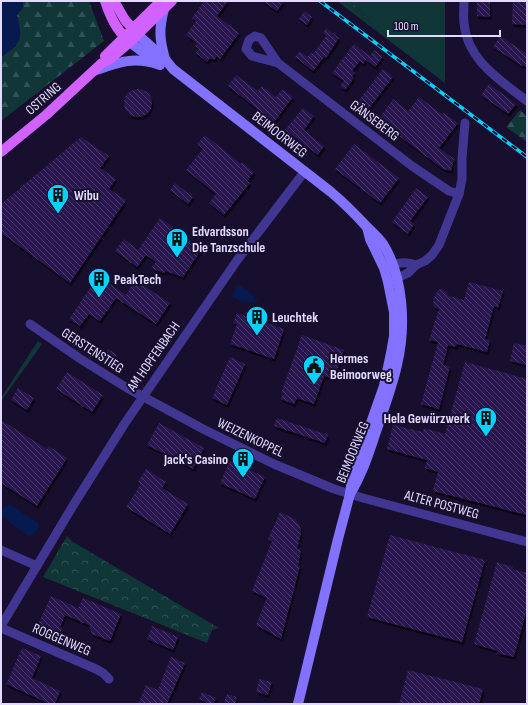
<svg xmlns="http://www.w3.org/2000/svg" width="528" height="705" viewBox="0 0 528 705" font-family="'Sofia Sans Condensed',sans-serif">
<style>
.green{fill:#113638}
.forest{fill:url(#forest-firs)}
.park{fill:url(#park-crowns)}
.water{fill:#061a50}
.building{fill:url(#building-back-hatch);filter:url(#shadow)}
.lines{fill:none;stroke-linecap:round;stroke-linejoin:round}
.minor{stroke:#413691;stroke-width:9}
.secondary{stroke:#8272ff;stroke-width:10}
.primary{stroke:#d262ff;stroke-width:10}
.rail-casing{stroke:#07d1ff;stroke-width:3.5}
.rail{stroke:#170f2d;stroke-width:2;stroke-dasharray:6;stroke-linecap:butt}
.labels{text-anchor:middle;stroke-width:4;stroke-linejoin:round;paint-order:stroke}
.street-label{font-size:14px;fill:#e2dbff;stroke:#170f2d}
.poi-label{font-size:14px;font-weight:bold;fill:#e2dbff;stroke:#170f2d;text-anchor:start}
</style>
<defs>
<pattern id="forest-firs" width="22" height="20" patternUnits="userSpaceOnUse"><rect width="22" height="20" fill="#113638"/><path d="M5 1l3.5 6h-7zM16 11l3.5 6h-7z" fill="#335256"/></pattern>
<pattern id="park-crowns" width="20" height="18" patternUnits="userSpaceOnUse"><rect width="20" height="18" fill="#113638"/><path d="M2 6a3 3 0 1 1 6 0M12 15a3 3 0 1 1 6 0" fill="none" stroke="#335256"/></pattern>
<pattern id="building-back-hatch" width="6" height="6" patternUnits="userSpaceOnUse"><rect width="6" height="6" fill="#291950"/><path d="M-1 5l2 2M0 0l6 6M5-1l2 2" fill="none" stroke="#483a6a"/></pattern>
<filter id="shadow"><feDropShadow dx="1.5" dy="3" stdDeviation="0" flood-color="#0009"/></filter>
</defs>
<rect width="100%" height="100%" fill="#170f2d"/>
<g class="green">
<path d="M350,1H445V83L379,33L369,20Z"/>
<path d="M38,341L42,344L2,400L1,398Z"/>
</g>
<g class="forest">
<path d="M23,1H89L104,41L1,121V57L16,46L17,15L23,7Z"/>
<path d="M337,1H350L369,20L379,33Z"/>
<path d="M520,110L527,116V142L506,127Z"/>
</g>
<path class="park" d="M67,536L73,542L219,628L212,630L207,643L43,577Z"/>
<g class="water">
<path d="M1,1H23V7L17,15C23,40 22,42 1,57Z"/>
<path d="M240,285L247,290L258,301L256,303L241,301L232,296L235,288Z"/>
<path d="M9,504L38,523L40,526L33,535L29,536L27,535L3,517L1,514L3,509Z"/>
</g>
<g class="building">
<path d="M204,1H228L217,16L239,33L220,59L217,56L214,60L210,58L207,62L196,53L199,49L195,46L197,43L186,35L196,21L192,18Z"/>
<path d="M262,1H284L277,11Z"/>
<path d="M477,1H490V17L477,16Z"/>
<path d="M513,1H527V25L512,24Z"/>
<path d="M304,11L312,17L307,25L299,19Z"/>
<path d="M326,28L339,38L326,58L324,57L313,71L295,57L300,51L307,57L311,53L313,54L326,36L323,33Z"/>
<path d="M500,36L527,54V68L523,65L522,66L493,47Z"/>
<path d="M354,44L370,56L374,50L383,57L375,67L366,60L363,64L360,61L352,71L355,73L352,77L354,78L345,90L340,86L344,81L332,73Z"/>
<path d="M383,69L393,77L367,111L357,103Z"/>
<path d="M236,75L258,91L262,86L276,97L283,89L293,97L274,122L228,86Z"/>
<path d="M489,84L516,104L508,114L481,95Z"/>
<circle cx="138" cy="103" r="14"/>
<path d="M419,97L443,115L444,113L458,123L439,148L454,159L451,171L443,169L378,120L393,99L408,111Z"/>
<path d="M303,108L314,116L304,130L324,146L318,155L285,130Z"/>
<path d="M205,135L241,164L242,162L254,172L247,181L250,183L224,215L209,203L216,194L186,170L203,149L197,144Z"/>
<path d="M81,137L109,156L100,168L116,179L109,189L126,200L70,283L1,233V204Z"/>
<path d="M354,144L399,178L380,203L335,169Z"/>
<path d="M175,183L193,197L188,204L170,190Z"/>
<path d="M416,188L428,197L410,221L414,224L408,234L392,222Z"/>
<path d="M160,218L173,227L172,228L202,249L183,277L165,271L164,273L151,268L156,262L146,255L137,267L115,251L124,239L138,250Z"/>
<path d="M98,276L126,295L135,280L170,303L156,324L116,298L100,321L89,314L80,326L69,319Z"/>
<path d="M469,282L503,291L498,308L494,306L485,339L490,340L487,352L457,344L456,347L448,345L443,365L450,367L439,409L421,404L438,342L429,340L439,309L435,308L433,305L434,297L438,290L441,289L446,291L449,296L464,300Z"/>
<path d="M237,313L284,329L274,359L230,344L237,324L233,323Z"/>
<path d="M302,335L344,350L334,379L324,376L314,404L297,398L294,404L280,399L283,393H281Z"/>
<path d="M514,343L527,346V365L510,361Z"/>
<path d="M108,349L117,355L114,361L105,355Z"/>
<path d="M230,357L245,364L227,405L212,398Z"/>
<path d="M465,362L527,379V515L433,491L438,472L425,468L427,460L387,449L393,425L423,432L424,428L445,434Z"/>
<path d="M67,372L103,395L92,412L56,389Z"/>
<path d="M18,388L34,398L27,410L11,400Z"/>
<path d="M277,418L328,435L325,443L274,426Z"/>
<path d="M1,420L47,449L48,446L67,458L37,506L1,483Z"/>
<path d="M159,423L204,448L193,469L147,445Z"/>
<path d="M230,461L265,477L255,499L220,483Z"/>
<path d="M146,469L166,482L162,488L188,504L170,534L126,507L141,484L138,482Z"/>
<path d="M280,512L295,519L300,526L301,533L297,549L301,550L298,566H300L281,639L256,625L267,598L252,591L272,541L268,539Z"/>
<path d="M390,535L485,560L462,642L367,617Z"/>
<path d="M497,562L513,567L512,569L527,573V609L514,657L497,653L498,651L474,644Z"/>
<path d="M51,596L78,608L83,598L121,614L110,641L92,634L89,625L65,615L60,627L62,628L60,634L58,633L57,636L37,627Z"/>
<path d="M152,626L178,637L173,650L147,639Z"/>
<path d="M22,648L41,656L32,678L60,691L55,704H50L6,684Z"/>
<path d="M171,657L185,663L167,704H138L146,685L158,690Z"/>
<path d="M408,670L483,689L479,704H399Z"/>
<path d="M259,679L272,682L268,695L256,692Z"/>
<path d="M202,692L216,698L213,704H205L206,702L199,699Z"/>
<path d="M227,694L237,697L235,704L224,702Z"/>
</g>
<g class="lines">
<g class="minor">
<path d="M464,1C464,8 463,16 464,23C467,60 500,80 527,101"/>
<path d="M278,63L261,38L255,36L249,40L246,49L252,56L278,63L412,166L449,191L459,194"/>
<path d="M387,267C396,263 407,261 416,265"/>
<path d="M391,281L408,273L416,265L425,261L432,255L439,245L459,194L462,179V158L465,123"/>
<path d="M30,324L79,358L127,388L205,430L274,464L334,489L363,498L527,542"/>
<path d="M1,550L37,566"/>
<path d="M1,626L74,504L125,423L238,259L305,171"/>
<path d="M1,628L96,669L103,673L109,679"/>
</g>
<g class="secondary">
<path d="M164,9C159,29 159,38 165,59"/>
<path d="M138,35L165,59L173,69L331,192C344,203 355,214 366,226C372,232 378,237 383,244C404,278 406,327 397,365C392,387 384,408 377,429C369,452 363,473 350,494"/>
<path d="M130,42L153,60"/>
<path d="M94,71C119,62 134,56 160,65"/>
<path d="M298,704L338,539L350,494L352,477L384,386L391,353L394,336V312L388,282L384,268L370,239L367,227"/>
</g>
<g class="primary">
<path d="M105,1C110,16 116,30 128,40"/>
<path d="M114,1L125,20L137,33"/>
<path d="M105,56L161,1"/>
<path d="M1,152L46,115L102,63L109,60L130,42L172,1"/>
</g>
<g class="rail-casing">
<path id="rail" d="M320,1L527,157"/>
</g>
<use href="#rail" class="rail"/>
</g>
<defs>
<g id="building-pin" transform="scale(1.15)"><path d="M0 17L-7.5 6A9.5 9.5 0 1 1 7.5 6Z" fill="#07d1ff" stroke="#170f2d"/><path d="M-4-6H4V6H1V3H-1V6H-4ZM-2.5-4.3h1.7v1.8h-1.7ZM.8-4.3h1.7v1.8H.8ZM-2.5-1h1.7V.8h-1.7ZM.8-1h1.7V.8H.8Z" fill="#111"/></g>
<g id="civic-pin" transform="scale(1.15)"><path d="M0 17L-7.5 6A9.5 9.5 0 1 1 7.5 6Z" fill="#07d1ff" stroke="#170f2d"/><path d="M-.6-6.5H3V-4.5H.6V-3L4-1V1h2V6H-6V1h2V-1L-.6-3ZM-1.2 2.5V6h2.4V2.5Z" fill="#111"/></g>
</defs>
<g fill-rule="evenodd">
<use href="#building-pin" x="58" y="195"/>
<use href="#building-pin" x="177" y="239"/>
<use href="#building-pin" x="99" y="279"/>
<use href="#building-pin" x="257" y="317"/>
<use href="#civic-pin" x="314" y="366"/>
<use href="#building-pin" x="486" y="418"/>
<use href="#building-pin" x="243" y="459"/>
</g>
<g class="labels">
<g class="street-label">
<text transform="translate(43 98) rotate(-41)" y="5">OSTRING</text>
<text transform="translate(375 120) rotate(37)" y="5">GÄNSEBERG</text>
<text transform="translate(280 134) rotate(38)" y="5">BEIMOORWEG</text>
<text transform="translate(93 350) rotate(33)" y="5">GERSTENSTIEG</text>
<text transform="translate(153 356) rotate(-55)" y="5">AM HOPFENBACH</text>
<text transform="translate(251 437) rotate(26)" y="5">WEIZENKOPPEL</text>
<text transform="translate(352 452) rotate(-68)" y="5">BEIMOORWEG</text>
<text transform="translate(442 504) rotate(15)" y="5">ALTER POSTWEG</text>
<text transform="translate(62 639) rotate(23)" y="5">ROGGENWEG</text>
</g>
<g class="poi-label">
<text x="74" y="200">Wibu</text>
<text x="192" y="236">Edvardsson<tspan x="192" dy="16">Die Tanzschule</tspan></text>
<text x="114" y="284">PeakTech</text>
<text x="272" y="322">Leuchtek</text>
<text x="330" y="363">Hermes<tspan x="330" dy="16">Beimoorweg</tspan></text>
<text x="470" y="423" text-anchor="end">Hela Gewürzwerk</text>
<text x="228" y="464" text-anchor="end">Jack's Casino</text>
</g>
</g>
<rect width="528" height="705" fill="none" stroke="#e2dbff" stroke-width="4"/>
<path d="M388 30v6h112v-6" fill="none" stroke="#e2dbff" stroke-width="2"/>
<text x="394" y="30" font-size="12" fill="#e2dbff" stroke="#170f2d" stroke-width="3" paint-order="stroke">100 m</text>
</svg>
